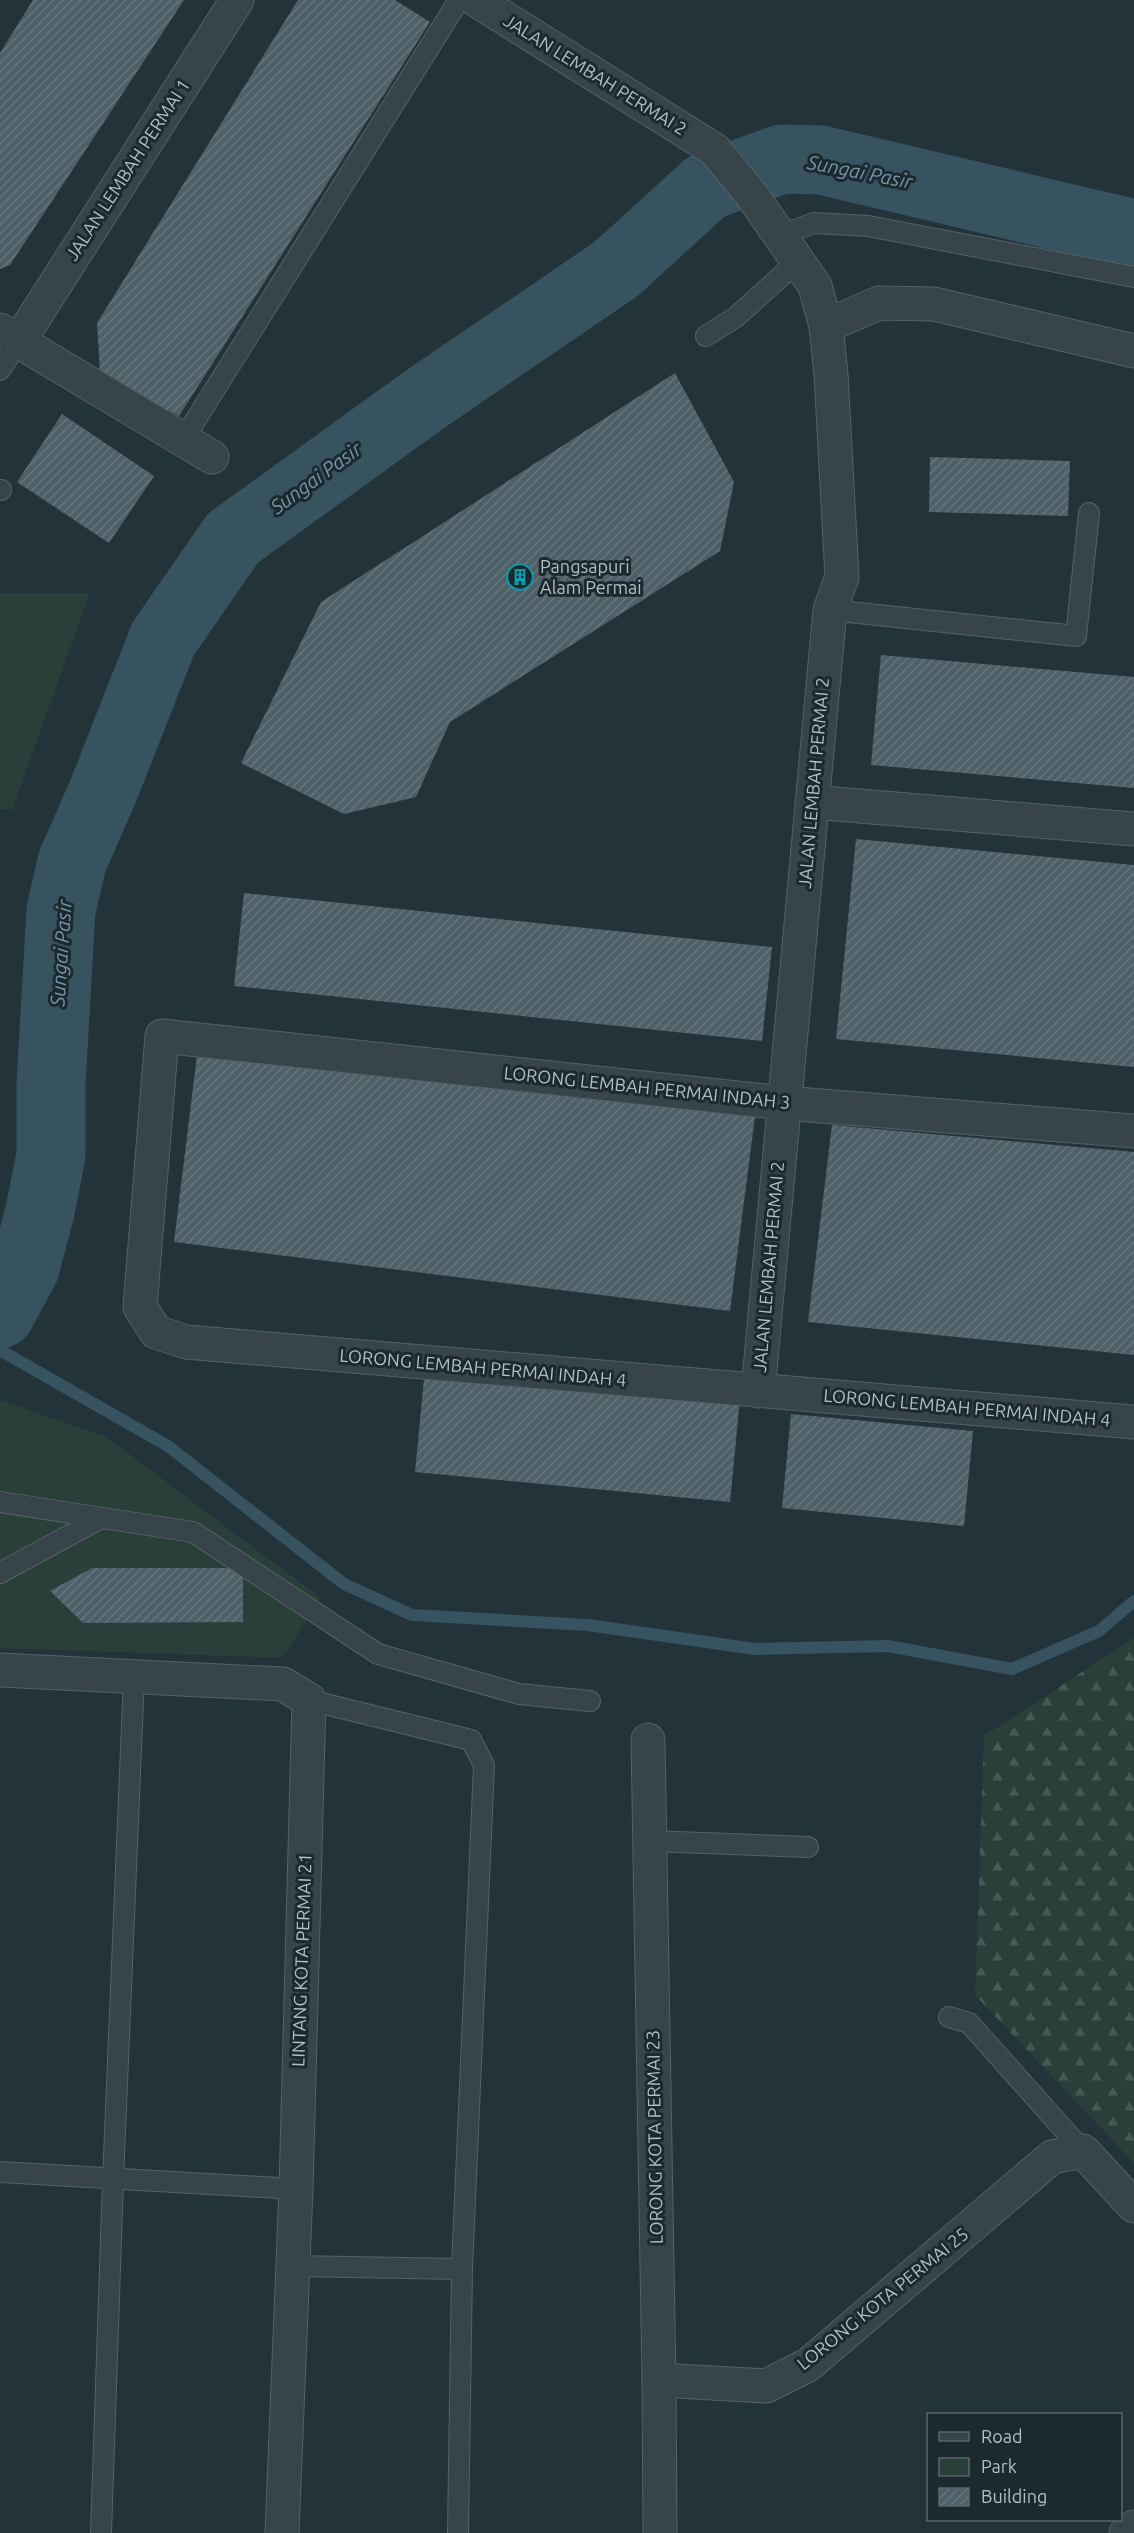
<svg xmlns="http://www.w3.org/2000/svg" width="1134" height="2533" viewBox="0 0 1134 2533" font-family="Ubuntu,sans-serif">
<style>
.green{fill:#283f3a}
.forest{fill:url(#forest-firs)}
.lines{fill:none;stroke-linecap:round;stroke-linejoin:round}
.stream{stroke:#375360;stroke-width:12}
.river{stroke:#375360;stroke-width:69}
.building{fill:url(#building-hatch)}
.service-casing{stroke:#556268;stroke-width:22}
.minor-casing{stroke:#556268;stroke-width:35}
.service{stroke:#37444a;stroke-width:20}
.minor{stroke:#37444a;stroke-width:33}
.labels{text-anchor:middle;stroke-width:6;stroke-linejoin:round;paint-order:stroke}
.street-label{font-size:18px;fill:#b2bfc6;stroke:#1c292f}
.poi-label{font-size:18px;fill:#b2bfc6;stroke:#1c292f;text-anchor:start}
.water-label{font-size:20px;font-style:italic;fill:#7397a9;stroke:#1c292f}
</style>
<defs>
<pattern id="forest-firs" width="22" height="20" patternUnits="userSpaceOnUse" patternTransform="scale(1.5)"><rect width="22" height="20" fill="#283f3a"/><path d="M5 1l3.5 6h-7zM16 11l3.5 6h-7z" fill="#455955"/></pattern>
<pattern id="building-hatch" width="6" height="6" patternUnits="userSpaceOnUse" patternTransform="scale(1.5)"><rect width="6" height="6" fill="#4e6068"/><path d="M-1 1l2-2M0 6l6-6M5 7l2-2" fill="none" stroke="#65757c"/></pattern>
</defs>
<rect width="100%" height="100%" fill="#23333a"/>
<g class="green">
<path d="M0,593H90L12,810L0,809Z"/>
<path d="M0,1400L107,1437L321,1598L282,1658L0,1648Z"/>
</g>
<path class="forest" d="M1134,1638V2163L975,1995L984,1736Z"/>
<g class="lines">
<path class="stream" d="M0,1350L168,1446L344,1584L412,1615L588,1625L755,1649L888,1646L1012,1669L1099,1631L1134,1601"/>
<path class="river" d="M0,1314L25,1268L40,1211L51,1155V1084L61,910L72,862L104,789L163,639L233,538L424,400L616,269L707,186L782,159L821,160L1134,234"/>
</g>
<g class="building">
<path d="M33,0H184L10,265L0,269V53Z"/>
<path d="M298,0H395L430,22L179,416L100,374L97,323Z"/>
<path d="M675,373L734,482L720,551L450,722L416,797L344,814L241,763L321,602Z"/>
<path d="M62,414L154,476L109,543L17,482Z"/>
<path d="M930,457L1070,461L1068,516L929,512Z"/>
<path d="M881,655L1134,677V788L871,765Z"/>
<path d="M856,839L1134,865V1067L836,1039Z"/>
<path d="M244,893L772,947L762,1041L234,986Z"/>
<path d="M198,1047L755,1116L730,1311L174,1242Z"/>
<path d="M832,1125L1134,1152V1355L808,1322Z"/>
<path d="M425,1369L740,1399L730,1502L415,1472Z"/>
<path d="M791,1414L973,1431L964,1526L782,1508Z"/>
<path d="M92,1568H243V1622L83,1623L50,1591Z"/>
</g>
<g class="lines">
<g class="service-casing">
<g id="service">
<path d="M781,235L814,223L868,226L1134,277"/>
<path d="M706,336L736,317L798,261"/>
<path d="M0,370L19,341"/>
<path d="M183,440L459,0"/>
<path d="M0,490H1"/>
<path d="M830,610L1076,636L1089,513"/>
<path d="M0,1502L193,1532L378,1654L519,1694L590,1701"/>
<path d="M0,1573L101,1518"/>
<path d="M309,1700L471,1740L484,1765L462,2269L458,2533"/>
<path d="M650,1841L808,1847"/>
<path d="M949,2017L969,2023L1083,2151"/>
<path d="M0,2172L296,2189"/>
<path d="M293,2266L462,2269"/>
<path d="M101,2533L113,2180L134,1677"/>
</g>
</g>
<g class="minor-casing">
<g id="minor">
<path d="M476,0L715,150L753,197L815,286L826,326L831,374L842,577L830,610L758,1391"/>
<path d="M826,326L879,303L934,304L1134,351"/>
<path d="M0,330L212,457"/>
<path d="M19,341L237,0"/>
<path d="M812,802L1134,829"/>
<path d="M1134,1131L784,1103L162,1036L140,1307L156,1332L186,1342L1134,1422"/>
<path d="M0,1670L283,1684L309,1700L296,2189L282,2533"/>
<path d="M648,1740L659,2380L660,2533"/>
<path d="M659,2380L766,2386L808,2365L1052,2157L1083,2151L1134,2206"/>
<path d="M1126,2533L1134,2527"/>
</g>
</g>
<use href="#service" class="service"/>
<use href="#minor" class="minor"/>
</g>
<defs>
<g id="building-ring" transform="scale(1.35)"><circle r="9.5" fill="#1c292f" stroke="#0f9aa8" stroke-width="1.5"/><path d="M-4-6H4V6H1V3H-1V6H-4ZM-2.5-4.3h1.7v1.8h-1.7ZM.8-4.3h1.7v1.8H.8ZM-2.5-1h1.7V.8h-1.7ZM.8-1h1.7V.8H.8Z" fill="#0f9aa8"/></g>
</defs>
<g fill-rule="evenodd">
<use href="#building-ring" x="520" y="577"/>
</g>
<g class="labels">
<g class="street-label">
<text transform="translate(595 75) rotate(32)" y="6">JALAN LEMBAH PERMAI 2</text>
<text transform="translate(128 170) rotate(-57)" y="6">JALAN LEMBAH PERMAI 1</text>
<text transform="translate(814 783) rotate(-85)" y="6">JALAN LEMBAH PERMAI 2</text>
<text transform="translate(647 1088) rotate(6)" y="6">LORONG LEMBAH PERMAI INDAH 3</text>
<text transform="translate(769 1267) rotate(-85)" y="6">JALAN LEMBAH PERMAI 2</text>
<text transform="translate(483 1368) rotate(5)" y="6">LORONG LEMBAH PERMAI INDAH 4</text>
<text transform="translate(967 1408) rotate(5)" y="6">LORONG LEMBAH PERMAI INDAH 4</text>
<text transform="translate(302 1960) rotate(-88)" y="6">LINTANG KOTA PERMAI 21</text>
<text transform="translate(655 2137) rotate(-91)" y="6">LORONG KOTA PERMAI 23</text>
<text transform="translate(883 2299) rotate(-39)" y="6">LORONG KOTA PERMAI 25</text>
</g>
<g class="poi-label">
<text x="540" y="573">Pangsapuri<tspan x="540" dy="21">Alam Permai</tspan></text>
</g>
<g class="water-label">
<text transform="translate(860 172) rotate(11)" y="7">Sungai Pasir</text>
<text transform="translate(316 478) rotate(-36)" y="7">Sungai Pasir</text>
<text transform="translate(61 953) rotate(-86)" y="7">Sungai Pasir</text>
</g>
</g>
<rect x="927" y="2413" width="195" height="108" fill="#1c292f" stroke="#58656b" stroke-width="1.5"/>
<rect x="939" y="2432" width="30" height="9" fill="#37444a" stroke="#58656b" stroke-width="1.5"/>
<text x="981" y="2443" font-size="18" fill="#b2bfc6">Road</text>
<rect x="939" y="2458" width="30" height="18" fill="#283f3a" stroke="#58656b" stroke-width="1.5"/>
<text x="981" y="2473" font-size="18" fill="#b2bfc6">Park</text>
<rect x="939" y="2488" width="30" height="18" fill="url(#building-hatch)" stroke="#58656b" stroke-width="1.5"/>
<text x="981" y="2503" font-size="18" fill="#b2bfc6">Building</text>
</svg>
